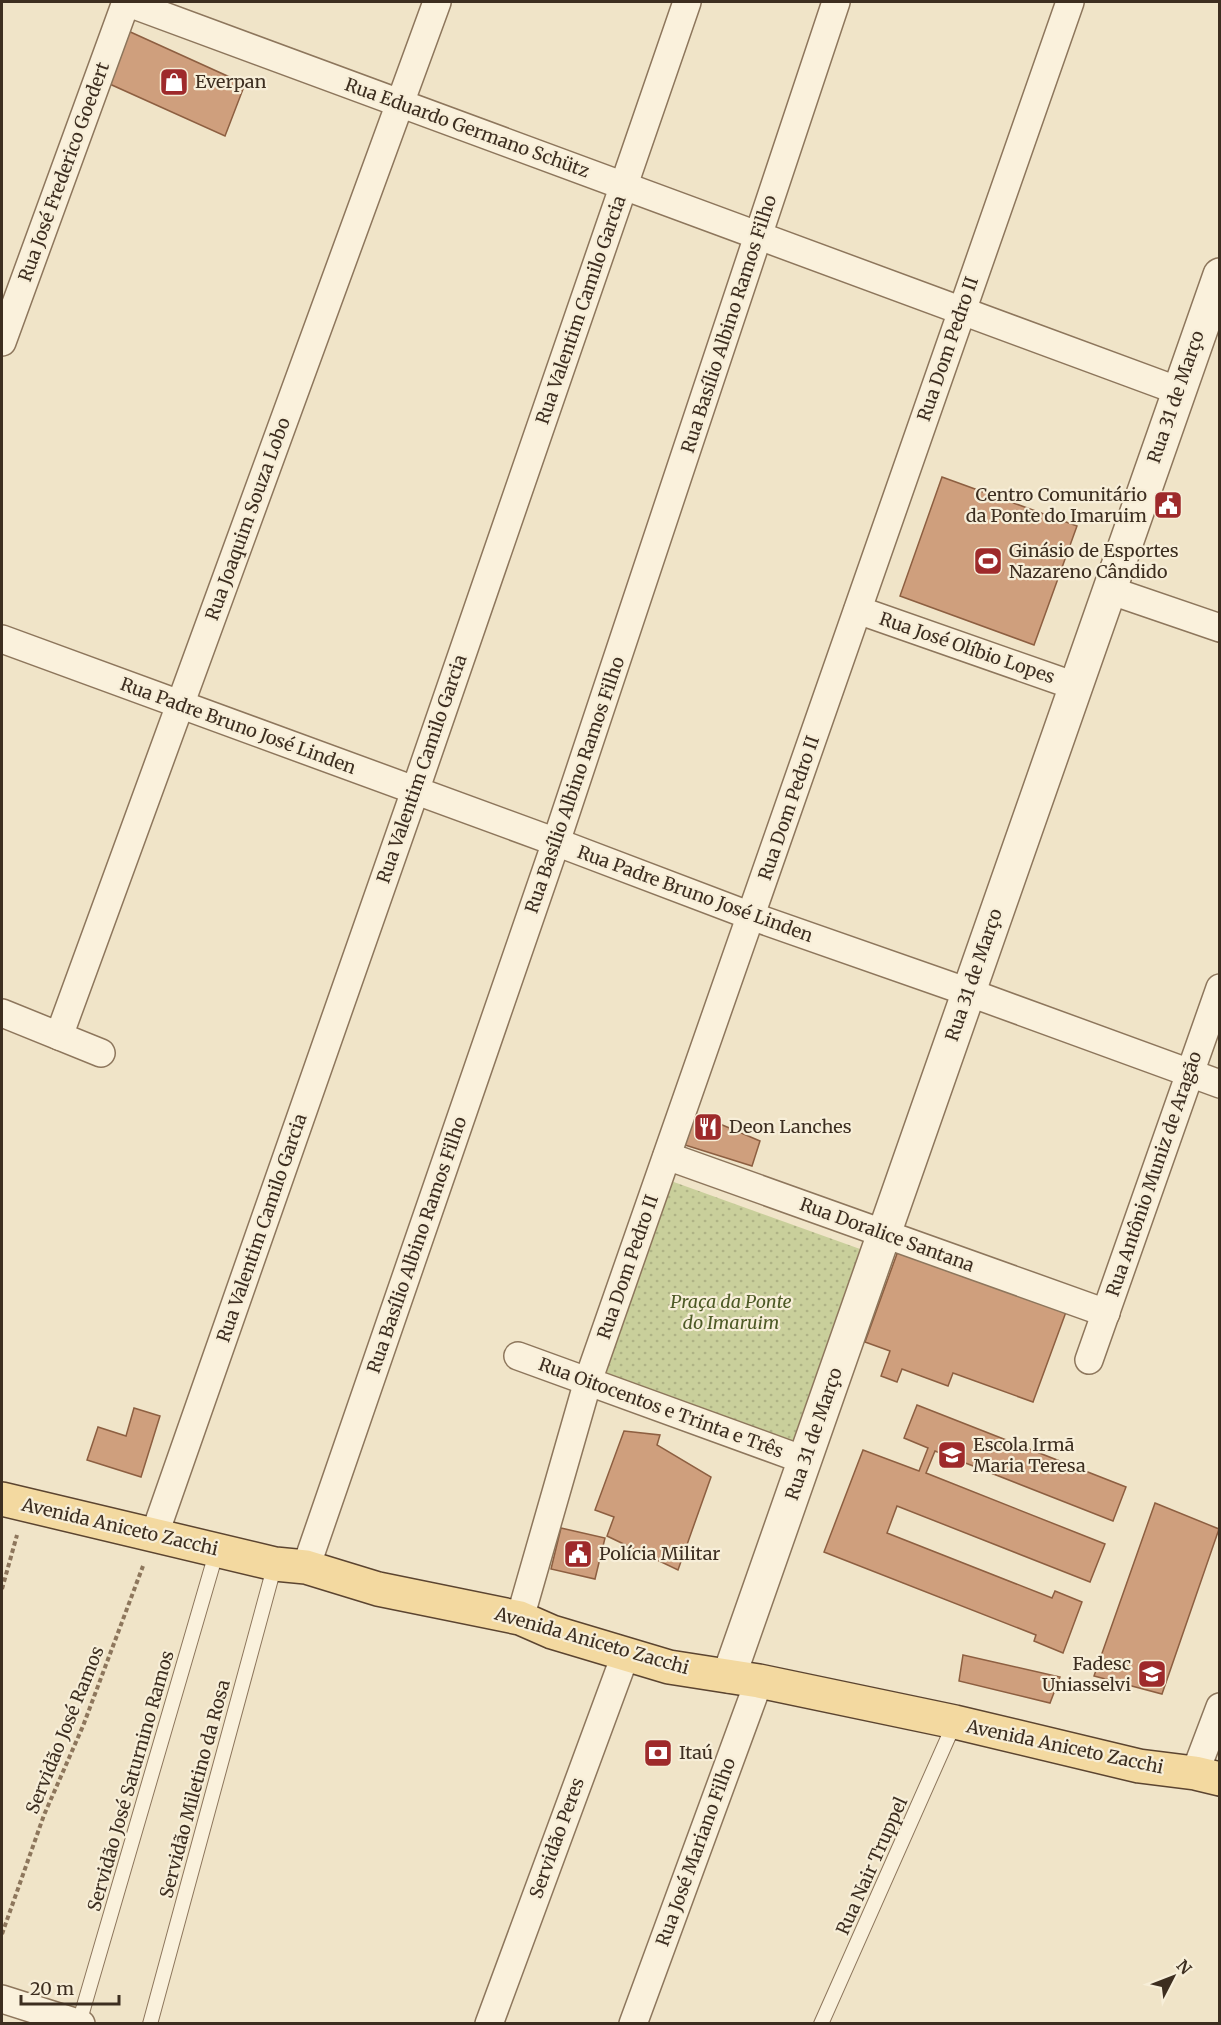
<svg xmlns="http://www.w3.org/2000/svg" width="1221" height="2025" viewBox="0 0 1221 2025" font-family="Merriweather,serif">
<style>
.park{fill:url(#park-dots)}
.building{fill:#cf9f7d;stroke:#8d5f41;stroke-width:1.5}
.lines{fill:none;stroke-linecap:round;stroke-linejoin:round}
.service-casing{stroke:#8d765c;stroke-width:16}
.minor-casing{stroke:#8d765c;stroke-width:30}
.tertiary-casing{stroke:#8d765c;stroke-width:36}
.primary-casing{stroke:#5b4430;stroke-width:36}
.path{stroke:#8d765c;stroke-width:4;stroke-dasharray:4.5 3;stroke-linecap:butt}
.service{stroke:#faf1dc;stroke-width:14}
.minor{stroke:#faf1dc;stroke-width:27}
.tertiary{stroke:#faf1dc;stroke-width:33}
.primary{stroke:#f3d9a0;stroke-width:33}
.labels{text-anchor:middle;stroke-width:4.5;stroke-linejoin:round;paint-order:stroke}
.poi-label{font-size:18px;fill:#3d2e20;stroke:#f7eed8;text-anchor:start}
.street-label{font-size:18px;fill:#3d2e20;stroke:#f7eed8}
.park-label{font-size:18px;font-style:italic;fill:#4d5a26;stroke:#f7eed8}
</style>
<defs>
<pattern id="park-dots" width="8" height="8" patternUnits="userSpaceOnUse" patternTransform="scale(1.5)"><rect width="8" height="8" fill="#c9cf9b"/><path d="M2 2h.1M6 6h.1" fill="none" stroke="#aeb285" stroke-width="1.8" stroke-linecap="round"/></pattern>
</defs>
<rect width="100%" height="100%" fill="#f0e4c8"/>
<path class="park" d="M671,1181L860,1249L792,1443L603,1375Z"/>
<g class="building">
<path d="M126,30L245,84L225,136L103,81Z"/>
<path d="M942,477L1077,526L1034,645L900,596Z"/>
<path d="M694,1113L760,1141L752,1166L685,1145Z"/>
<path d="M898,1251L1066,1312L1033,1402L953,1373L948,1386L902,1369L897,1382L881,1376L890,1351L865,1342Z"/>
<path d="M917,1405L1126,1487L1113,1521L935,1451L926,1473L1105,1544L1090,1582L897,1506L887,1533L1052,1598L1055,1591L1082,1602L1063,1653L1034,1641L1036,1635L824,1552L863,1450L919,1471L928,1448L904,1438Z"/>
<path d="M134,1408L160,1416L141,1477L87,1460L98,1427L126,1436Z"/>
<path d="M624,1431L660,1435L657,1445L711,1477L678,1570L607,1536L614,1517L595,1510Z"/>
<path d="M1155,1503L1219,1529L1162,1694L1094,1676Z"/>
<path d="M561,1528L605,1538L595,1579L551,1569Z"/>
<path d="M963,1655L1060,1677L1050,1703L959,1681Z"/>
</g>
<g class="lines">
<g class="service-casing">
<g id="service">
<path d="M79,2023L217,1550"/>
<path d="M150,2024L275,1564"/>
<path d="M821,2024L955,1722"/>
</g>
</g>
<g class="minor-casing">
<g id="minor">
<path d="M126,2L1179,391"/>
<path d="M2,342L126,2"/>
<path d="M1109,590L1220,628"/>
<path d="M858,610L1075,686"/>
<path d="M2,639L556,842L751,916L968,992L1220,1084"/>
<path d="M2,1013L101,1053"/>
<path d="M59,1036L437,2"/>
<path d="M667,1156L1106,1313"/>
<path d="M518,1356L804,1460"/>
<path d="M1089,1360L1220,988"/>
<path d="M154,1536L415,791L687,2"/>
<path d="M306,1567L556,842L836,2"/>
<path d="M520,1618L588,1381L1070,2"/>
<path d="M1195,1773L1220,1707"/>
<path d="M2,1999L81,2024"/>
<path d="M489,2024L626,1653"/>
<path d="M633,2024L759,1681"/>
</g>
</g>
<g class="tertiary-casing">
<path id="tertiary" d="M729,1676L1220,275"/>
</g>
<g class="primary-casing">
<path id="primary" d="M2,1499L275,1564L306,1567L378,1589L520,1618L552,1632L669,1667L759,1681L955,1722L1139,1766L1195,1773L1220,1779"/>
</g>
<g class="path">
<path d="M2,1589L17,1535"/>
<path d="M2,1934L44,1815L83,1726L143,1566"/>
</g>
<use href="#service" class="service"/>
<use href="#minor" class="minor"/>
<use href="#tertiary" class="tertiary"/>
<use href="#primary" class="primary"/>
</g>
<defs>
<g id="shop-square" transform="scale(1.5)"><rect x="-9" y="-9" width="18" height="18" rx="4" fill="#9e2a2b" stroke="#f7eed8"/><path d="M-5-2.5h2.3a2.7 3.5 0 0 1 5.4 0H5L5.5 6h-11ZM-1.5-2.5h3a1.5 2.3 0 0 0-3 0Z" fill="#fff"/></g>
<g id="civic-square" transform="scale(1.5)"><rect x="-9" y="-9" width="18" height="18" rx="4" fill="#9e2a2b" stroke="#f7eed8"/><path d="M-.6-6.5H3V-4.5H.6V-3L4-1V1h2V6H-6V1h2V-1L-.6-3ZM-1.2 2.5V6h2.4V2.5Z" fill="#fff"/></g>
<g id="stadium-square" transform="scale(1.5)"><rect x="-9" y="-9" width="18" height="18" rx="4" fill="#9e2a2b" stroke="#f7eed8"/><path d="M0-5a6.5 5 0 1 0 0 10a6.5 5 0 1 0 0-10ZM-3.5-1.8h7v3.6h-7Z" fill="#fff"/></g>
<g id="restaurant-square" transform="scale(1.5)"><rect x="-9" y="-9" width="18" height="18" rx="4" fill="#9e2a2b" stroke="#f7eed8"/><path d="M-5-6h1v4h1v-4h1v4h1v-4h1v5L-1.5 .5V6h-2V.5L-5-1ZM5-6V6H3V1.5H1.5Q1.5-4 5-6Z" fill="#fff"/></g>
<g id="school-square" transform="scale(1.5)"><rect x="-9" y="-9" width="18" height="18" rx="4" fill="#9e2a2b" stroke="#f7eed8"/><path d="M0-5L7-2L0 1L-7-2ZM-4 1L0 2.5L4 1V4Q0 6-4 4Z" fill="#fff"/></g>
<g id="university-square" transform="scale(1.5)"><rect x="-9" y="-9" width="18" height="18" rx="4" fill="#9e2a2b" stroke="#f7eed8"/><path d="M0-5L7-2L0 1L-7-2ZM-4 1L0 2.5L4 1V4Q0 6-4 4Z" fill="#fff"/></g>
<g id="bank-square" transform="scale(1.5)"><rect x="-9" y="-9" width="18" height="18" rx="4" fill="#9e2a2b" stroke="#f7eed8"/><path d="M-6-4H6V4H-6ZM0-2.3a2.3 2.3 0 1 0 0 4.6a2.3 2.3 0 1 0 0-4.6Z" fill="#fff"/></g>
</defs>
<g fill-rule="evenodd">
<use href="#shop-square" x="174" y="82"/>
<use href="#civic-square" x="1168" y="505"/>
<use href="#stadium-square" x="988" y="561"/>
<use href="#restaurant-square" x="708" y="1127"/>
<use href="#school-square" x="952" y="1455"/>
<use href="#civic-square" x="578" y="1554"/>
<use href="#university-square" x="1152" y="1674"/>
<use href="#bank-square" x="658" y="1753"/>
</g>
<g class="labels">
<g class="poi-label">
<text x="195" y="88">Everpan</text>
<text x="1147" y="501" text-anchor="end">Centro Comunitário<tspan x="1147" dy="21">da Ponte do Imaruim</tspan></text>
<text x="1009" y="557">Ginásio de Esportes<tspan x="1009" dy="21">Nazareno Cândido</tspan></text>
<text x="729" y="1133">Deon Lanches</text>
<text x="973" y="1451">Escola Irmã<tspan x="973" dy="21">Maria Teresa</tspan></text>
<text x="599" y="1560">Polícia Militar</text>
<text x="1131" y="1670" text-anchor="end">Fadesc<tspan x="1131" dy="21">Uniasselvi</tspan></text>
<text x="679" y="1759">Itaú</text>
</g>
<g class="street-label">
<text transform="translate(467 128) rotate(20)" y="6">Rua Eduardo Germano Schütz</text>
<text transform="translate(64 172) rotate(-70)" y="6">Rua José Frederico Goedert</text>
<text transform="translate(581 310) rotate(-71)" y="6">Rua Valentim Camilo Garcia</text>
<text transform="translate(729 324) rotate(-72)" y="6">Rua Basílio Albino Ramos Filho</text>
<text transform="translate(948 349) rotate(-71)" y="6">Rua Dom Pedro II</text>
<text transform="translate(1176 397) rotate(-71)" y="6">Rua 31 de Março</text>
<text transform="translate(248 519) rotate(-70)" y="6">Rua Joaquim Souza Lobo</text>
<text transform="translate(967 648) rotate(19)" y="6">Rua José Olíbio Lopes</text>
<text transform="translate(238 726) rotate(20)" y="6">Rua Padre Bruno José Linden</text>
<text transform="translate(422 769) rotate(-71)" y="6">Rua Valentim Camilo Garcia</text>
<text transform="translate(575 785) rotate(-71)" y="6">Rua Basílio Albino Ramos Filho</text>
<text transform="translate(789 808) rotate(-71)" y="6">Rua Dom Pedro II</text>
<text transform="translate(695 894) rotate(20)" y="6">Rua Padre Bruno José Linden</text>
<text transform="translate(974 975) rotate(-71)" y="6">Rua 31 de Março</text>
<text transform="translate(1154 1174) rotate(-71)" y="6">Rua Antônio Muniz de Aragão</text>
<text transform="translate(262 1228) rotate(-71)" y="6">Rua Valentim Camilo Garcia</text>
<text transform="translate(887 1235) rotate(20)" y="6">Rua Doralice Santana</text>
<text transform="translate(417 1245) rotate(-71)" y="6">Rua Basílio Albino Ramos Filho</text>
<text transform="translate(628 1267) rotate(-71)" y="6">Rua Dom Pedro II</text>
<text transform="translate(661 1408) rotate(20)" y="6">Rua Oitocentos e Trinta e Três</text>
<text transform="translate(814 1434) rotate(-71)" y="6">Rua 31 de Março</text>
<text transform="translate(120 1527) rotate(13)" y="6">Avenida Aniceto Zacchi</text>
<text transform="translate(592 1641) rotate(16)" y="6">Avenida Aniceto Zacchi</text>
<text transform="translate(65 1730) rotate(-68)" y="6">Servidão José Ramos</text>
<text transform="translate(1065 1747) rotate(12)" y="6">Avenida Aniceto Zacchi</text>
<text transform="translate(131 1781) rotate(-74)" y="6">Servidão José Saturnino Ramos</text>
<text transform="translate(195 1789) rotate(-75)" y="6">Servidão Miletino da Rosa</text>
<text transform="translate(557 1838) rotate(-70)" y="6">Servidão Peres</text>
<text transform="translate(696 1852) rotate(-70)" y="6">Rua José Mariano Filho</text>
<text transform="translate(872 1866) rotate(-66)" y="6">Rua Nair Truppel</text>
</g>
<g class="park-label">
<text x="731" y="1308">Praça da Ponte<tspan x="731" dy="21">do Imaruim</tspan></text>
</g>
</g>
<rect width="1221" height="2025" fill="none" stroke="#3d2e20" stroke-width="6"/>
<g transform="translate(1173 1977) rotate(48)" stroke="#f7eed8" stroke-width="4.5" paint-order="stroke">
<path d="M0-4.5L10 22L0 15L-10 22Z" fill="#3d2e20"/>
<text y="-9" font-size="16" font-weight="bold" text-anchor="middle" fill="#3d2e20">N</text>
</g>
<path d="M21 1995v9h98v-9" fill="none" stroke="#3d2e20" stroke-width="3"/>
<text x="30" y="1995" font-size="18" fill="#3d2e20" stroke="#f7eed8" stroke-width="4.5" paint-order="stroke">20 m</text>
</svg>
